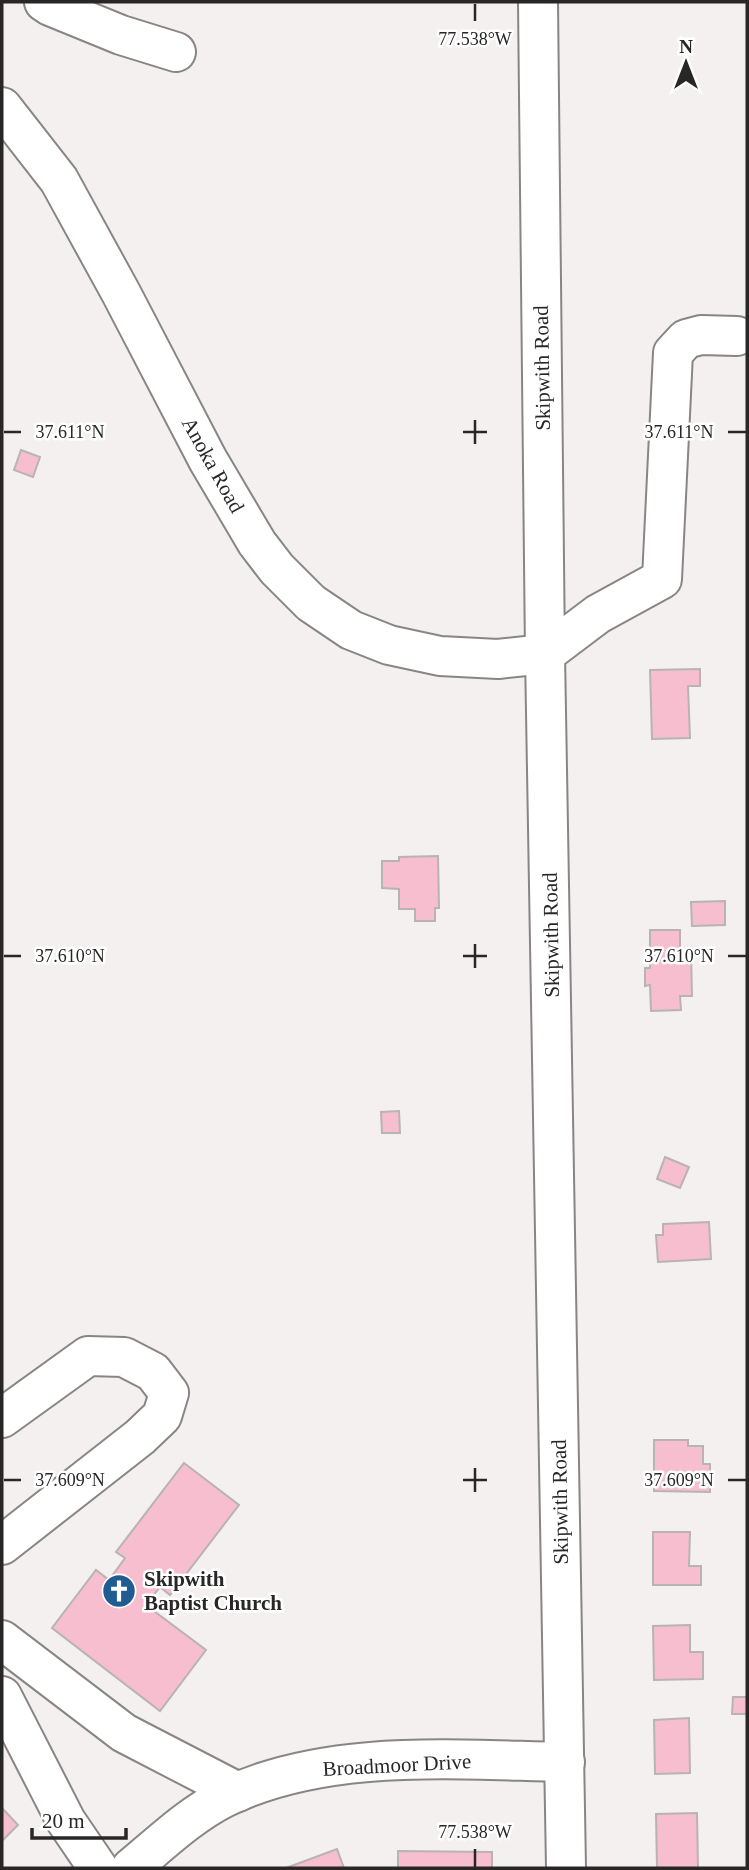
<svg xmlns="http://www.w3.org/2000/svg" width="749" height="1870" font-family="Georgia,serif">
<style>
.building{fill:#f7becf;stroke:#b8b3b4;stroke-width:2}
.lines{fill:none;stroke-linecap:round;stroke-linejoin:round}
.minor-casing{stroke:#898584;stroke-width:42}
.major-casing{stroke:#898584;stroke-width:42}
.minor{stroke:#fff;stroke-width:38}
.major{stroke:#fff;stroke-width:38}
.ticks{fill:none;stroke:#282626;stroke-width:2.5}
.labels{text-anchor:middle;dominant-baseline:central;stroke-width:5;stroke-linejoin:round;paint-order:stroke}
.street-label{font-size:21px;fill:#282626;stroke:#fff}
.poi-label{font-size:21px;font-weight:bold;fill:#282626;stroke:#fff;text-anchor:start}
.ticks-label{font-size:18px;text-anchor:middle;fill:#282626;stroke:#fff;stroke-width:5;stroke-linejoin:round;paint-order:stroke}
</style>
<rect width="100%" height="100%" fill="#f4f0ef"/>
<!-- building -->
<g class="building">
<path d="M 21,450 L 40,457 L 33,477 L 14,470 Z"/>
<path d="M 700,669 L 700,686 L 688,686 L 690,738 L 652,739 L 650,670 Z"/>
<path d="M 438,856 L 439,908 L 435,908 L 435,921 L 415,921 L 415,909 L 399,909 L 399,889 L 382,888 L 382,861 L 399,861 L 399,857 Z"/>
<path d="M 725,901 L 725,925 L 692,926 L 691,902 Z"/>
<path d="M 650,930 L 680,930 L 680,952 L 691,952 L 692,996 L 680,996 L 681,1010 L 651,1011 L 650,985 L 645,986 L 645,968 L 650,968 Z"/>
<path d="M 399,1111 L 400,1133 L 382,1133 L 381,1112 Z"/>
<path d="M 665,1157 L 689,1167 L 680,1188 L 657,1179 Z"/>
<path d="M 709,1222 L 711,1259 L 658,1262 L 656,1235 L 663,1235 L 663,1224 Z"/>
<path d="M 654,1440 L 688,1440 L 688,1446 L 703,1446 L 703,1464 L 710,1464 L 710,1492 L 654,1491 Z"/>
<path d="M 184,1463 L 239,1505 L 170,1595 L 160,1587 L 146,1605 L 206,1650 L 160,1711 L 52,1628 L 96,1570 L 109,1580 L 125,1558 L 116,1552 Z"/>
<path d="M 653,1532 L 690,1532 L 689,1566 L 701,1566 L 701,1585 L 653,1585 Z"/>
<path d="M 690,1625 L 690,1652 L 703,1652 L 703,1679 L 654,1680 L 653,1626 Z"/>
<path d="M 733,1697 L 747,1697 L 747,1714 L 732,1714 Z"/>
<path d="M 689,1718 L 690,1773 L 655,1774 L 654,1720 Z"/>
<path d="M 3,1809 L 18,1825 L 2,1841 L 2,1810 Z"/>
<path d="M 697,1813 L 698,1868 L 657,1868 L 656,1814 Z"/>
<path d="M 337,1849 L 344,1868 L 286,1868 Z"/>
<path d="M 398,1851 L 492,1852 L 492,1868 L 398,1868 Z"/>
</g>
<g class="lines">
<!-- minor casing -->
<g class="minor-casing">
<g id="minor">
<path d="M 44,2 L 50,6 L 121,35 L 176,52"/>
<path d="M 2,107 L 59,180 L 121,293 L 208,460 L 257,543 L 277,569 L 311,603 L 351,630 L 389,645 L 440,656 L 498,659 L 545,654 L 598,614 L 662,579 L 673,353 L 686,339 L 701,335 L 737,336"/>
<path d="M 2,1418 L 88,1356 L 124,1357 L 153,1372 L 169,1393 L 162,1416 L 140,1437 L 2,1545"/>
<path d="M 2,1640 L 124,1733 L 238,1792"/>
<path d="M 2,1696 L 66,1821 L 98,1868"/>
<path d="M 131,1868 C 160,1844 190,1815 224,1798 C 326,1748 455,1760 565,1762"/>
</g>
</g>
<!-- major casing -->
<g class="major-casing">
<path id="major" d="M 538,2 L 545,654 L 566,1868"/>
</g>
<!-- minor -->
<use href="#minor" class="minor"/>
<!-- major -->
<use href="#major" class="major"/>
</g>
<!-- ticks -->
<path class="ticks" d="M 475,4 L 475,21M 475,420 L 475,444M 4,432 L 21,432M 463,432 L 487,432M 728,432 L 746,432M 475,944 L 475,968M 4,956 L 21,956M 463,956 L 487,956M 728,956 L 746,956M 475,1468 L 475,1492M 4,1480 L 21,1480M 463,1480 L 487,1480M 728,1480 L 746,1480M 475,1849 L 475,1867"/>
<!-- icons -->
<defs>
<g id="church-disc" transform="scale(1.75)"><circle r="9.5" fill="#205c92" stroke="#fff"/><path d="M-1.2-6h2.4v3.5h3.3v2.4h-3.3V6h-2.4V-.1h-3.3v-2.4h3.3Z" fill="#fff"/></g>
</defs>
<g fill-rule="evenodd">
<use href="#church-disc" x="119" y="1591"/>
</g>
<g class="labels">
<!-- street labels -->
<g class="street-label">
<text transform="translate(542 368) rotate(-91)">Skipwith Road</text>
<text transform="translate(213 465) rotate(61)">Anoka Road</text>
<text transform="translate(551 935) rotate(-91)">Skipwith Road</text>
<text transform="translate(560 1502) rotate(-91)">Skipwith Road</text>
<text transform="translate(397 1765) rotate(-3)">Broadmoor Drive</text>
</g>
<!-- poi labels -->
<g class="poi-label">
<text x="144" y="1579">Skipwith<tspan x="144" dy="24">Baptist Church</tspan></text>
</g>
</g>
<g class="ticks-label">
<text x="475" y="45">77.538°W</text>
<text x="70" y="438">37.611°N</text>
<text x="679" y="438">37.611°N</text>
<text x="70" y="962">37.610°N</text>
<text x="679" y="962">37.610°N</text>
<text x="70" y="1486">37.609°N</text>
<text x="679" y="1486">37.609°N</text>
<text x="475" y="1838">77.538°W</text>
</g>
<!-- border -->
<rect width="749" height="1870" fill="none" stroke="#282626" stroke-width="7"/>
<!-- north arrow -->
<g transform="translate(686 63)" stroke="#ffffff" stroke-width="5" paint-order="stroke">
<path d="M0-5L12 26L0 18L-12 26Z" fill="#282626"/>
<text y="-10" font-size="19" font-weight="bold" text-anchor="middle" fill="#282626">N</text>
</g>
<!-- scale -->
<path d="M32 1828v10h94v-10" fill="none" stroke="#282626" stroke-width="3.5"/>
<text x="42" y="1828" font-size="21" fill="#282626" stroke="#ffffff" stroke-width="5" paint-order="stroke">20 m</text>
</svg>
